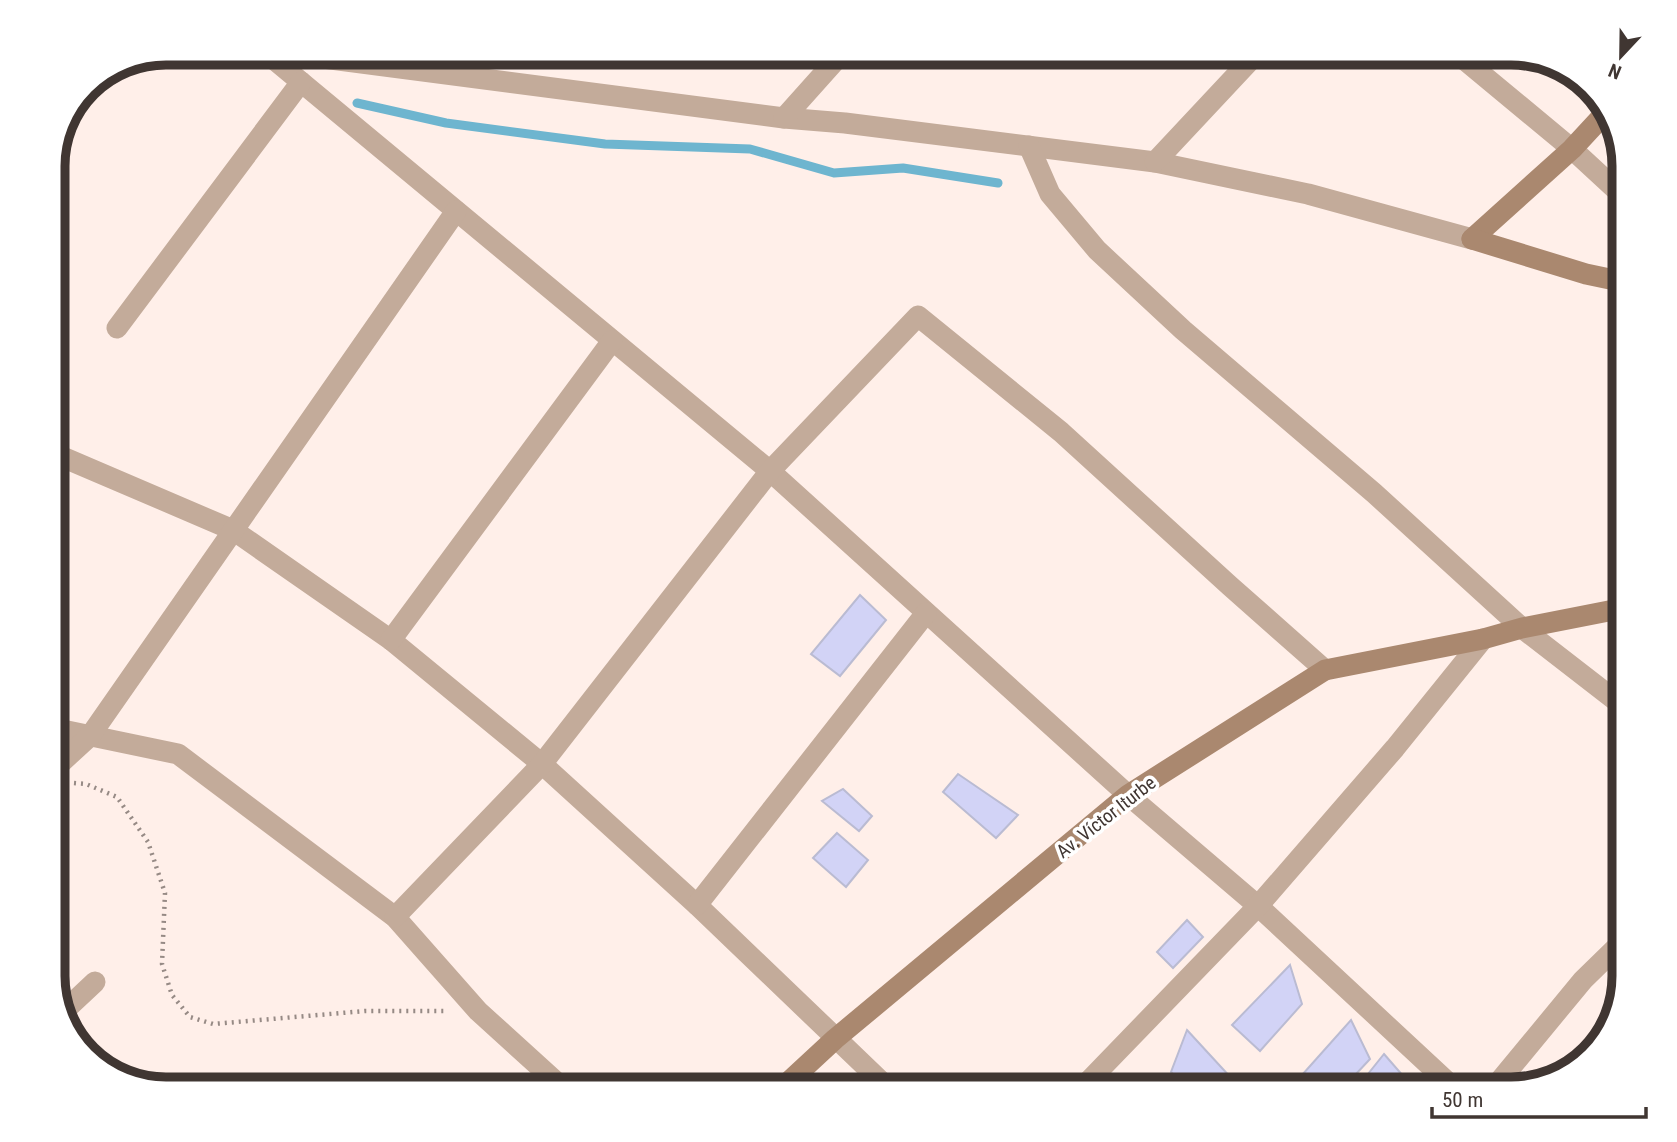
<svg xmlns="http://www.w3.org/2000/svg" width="1677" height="1142" font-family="'Roboto Condensed',sans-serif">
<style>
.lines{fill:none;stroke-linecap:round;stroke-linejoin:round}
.stream{stroke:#6eb5cf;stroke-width:9}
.building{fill:#d2d3f6;stroke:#babbd2;stroke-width:2}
.path{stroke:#968a85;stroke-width:4.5;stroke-dasharray:2 5;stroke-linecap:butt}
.street{stroke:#c3ab9a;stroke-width:21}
.secondary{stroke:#aa886f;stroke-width:21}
.labels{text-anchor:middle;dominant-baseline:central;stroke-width:7;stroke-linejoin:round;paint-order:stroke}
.street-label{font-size:19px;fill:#403632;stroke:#fff}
.rim{fill:none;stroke:#403632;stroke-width:9}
</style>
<rect width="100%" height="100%" fill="#ffefe9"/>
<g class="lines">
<!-- stream -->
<path class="stream" d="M 357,103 L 446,123 L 605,144 L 750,149 L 834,173 L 903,168 L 998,183"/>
</g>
<!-- building -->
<g class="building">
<path d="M 860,595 L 886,620 L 840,676 L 811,654 Z"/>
<path d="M 958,774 L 1018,815 L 996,838 L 943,792 Z"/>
<path d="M 843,789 L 872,816 L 859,831 L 822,801 Z"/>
<path d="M 837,833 L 868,860 L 846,887 L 813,858 Z"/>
<path d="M 1187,920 L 1203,937 L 1173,968 L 1157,952 Z"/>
<path d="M 1290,965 L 1302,1004 L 1260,1051 L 1232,1025 Z"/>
<path d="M 1351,1020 L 1370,1059 L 1342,1089 L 1317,1089 L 1302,1075 Z"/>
<path d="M 1187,1030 L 1233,1080 L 1223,1089 L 1189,1089 L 1171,1072 Z"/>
<path d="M 1384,1054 L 1404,1077 L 1392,1089 L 1356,1089 Z"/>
</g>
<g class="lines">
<!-- path -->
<path class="path" d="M 74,783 L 86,784 L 117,797 L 148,842 L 165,893 L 162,964 L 172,995 L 190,1017 L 213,1024 L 365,1011 L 446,1011"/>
<!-- street -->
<g class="street">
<path d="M 265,52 L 770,471 L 1128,795 L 1258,906 L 1455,1089"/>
<path d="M 277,52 L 784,118 L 845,123 L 1155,162 L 1308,194 L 1472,239"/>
<path d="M 1455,52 L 1572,149 L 1624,197"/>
<path d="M 784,118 L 843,52"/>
<path d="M 1029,146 L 1050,194 L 1097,250 L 1183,330 L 1374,493 L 1522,628 L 1624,707"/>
<path d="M 1155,162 L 1258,52"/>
<path d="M 117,328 L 301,82"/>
<path d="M 53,453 L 233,530 L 391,640 L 542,764 L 697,905 L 889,1089"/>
<path d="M 391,640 L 612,341"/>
<path d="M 53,728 L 178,754 L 395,917 L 478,1011 L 564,1089"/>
<path d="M 53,770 L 90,736 L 456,211"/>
<path d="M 697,905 L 926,613"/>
<path d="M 395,917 L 542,764 L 770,471 L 918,316 L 1061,432 L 1230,586 L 1325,670"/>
<path d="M 62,1013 L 95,982"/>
<path d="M 1081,1089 L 1258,906 L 1395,748 L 1483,639"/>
<path d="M 1493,1089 L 1583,980 L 1624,940"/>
</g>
<!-- secondary -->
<g class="secondary">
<path d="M 1472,239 L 1572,149 L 1609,109"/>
<path d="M 1472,239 L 1586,274 L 1624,282"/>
<path d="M 781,1089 L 835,1039 L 1128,795 L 1325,670 L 1483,639 L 1522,628 L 1624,608"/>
</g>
</g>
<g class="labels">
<!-- street labels -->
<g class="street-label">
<text transform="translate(1106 817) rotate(-38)">Av. Víctor Iturbe</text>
</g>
</g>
<!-- crop -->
<path d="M0 0H1677V1142H0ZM166 65H1511A101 101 0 0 1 1612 166V976A101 101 0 0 1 1511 1077H166A101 101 0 0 1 65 976V166A101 101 0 0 1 166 65Z" fill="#fff" fill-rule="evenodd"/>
<path class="rim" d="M166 65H1511A101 101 0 0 1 1612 166V976A101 101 0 0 1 1511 1077H166A101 101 0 0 1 65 976V166A101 101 0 0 1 166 65Z"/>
<!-- north arrow -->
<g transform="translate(1621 56) rotate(202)" stroke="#ffffff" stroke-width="5" paint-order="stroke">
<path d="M0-5L12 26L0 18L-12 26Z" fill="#403632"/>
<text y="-10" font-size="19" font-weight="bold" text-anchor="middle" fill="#403632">N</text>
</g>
<!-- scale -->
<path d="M1432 1107v10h214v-10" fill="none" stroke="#403632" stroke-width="3.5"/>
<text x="1442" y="1107" font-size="21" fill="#403632" stroke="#ffffff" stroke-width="5" paint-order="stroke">50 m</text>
</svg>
